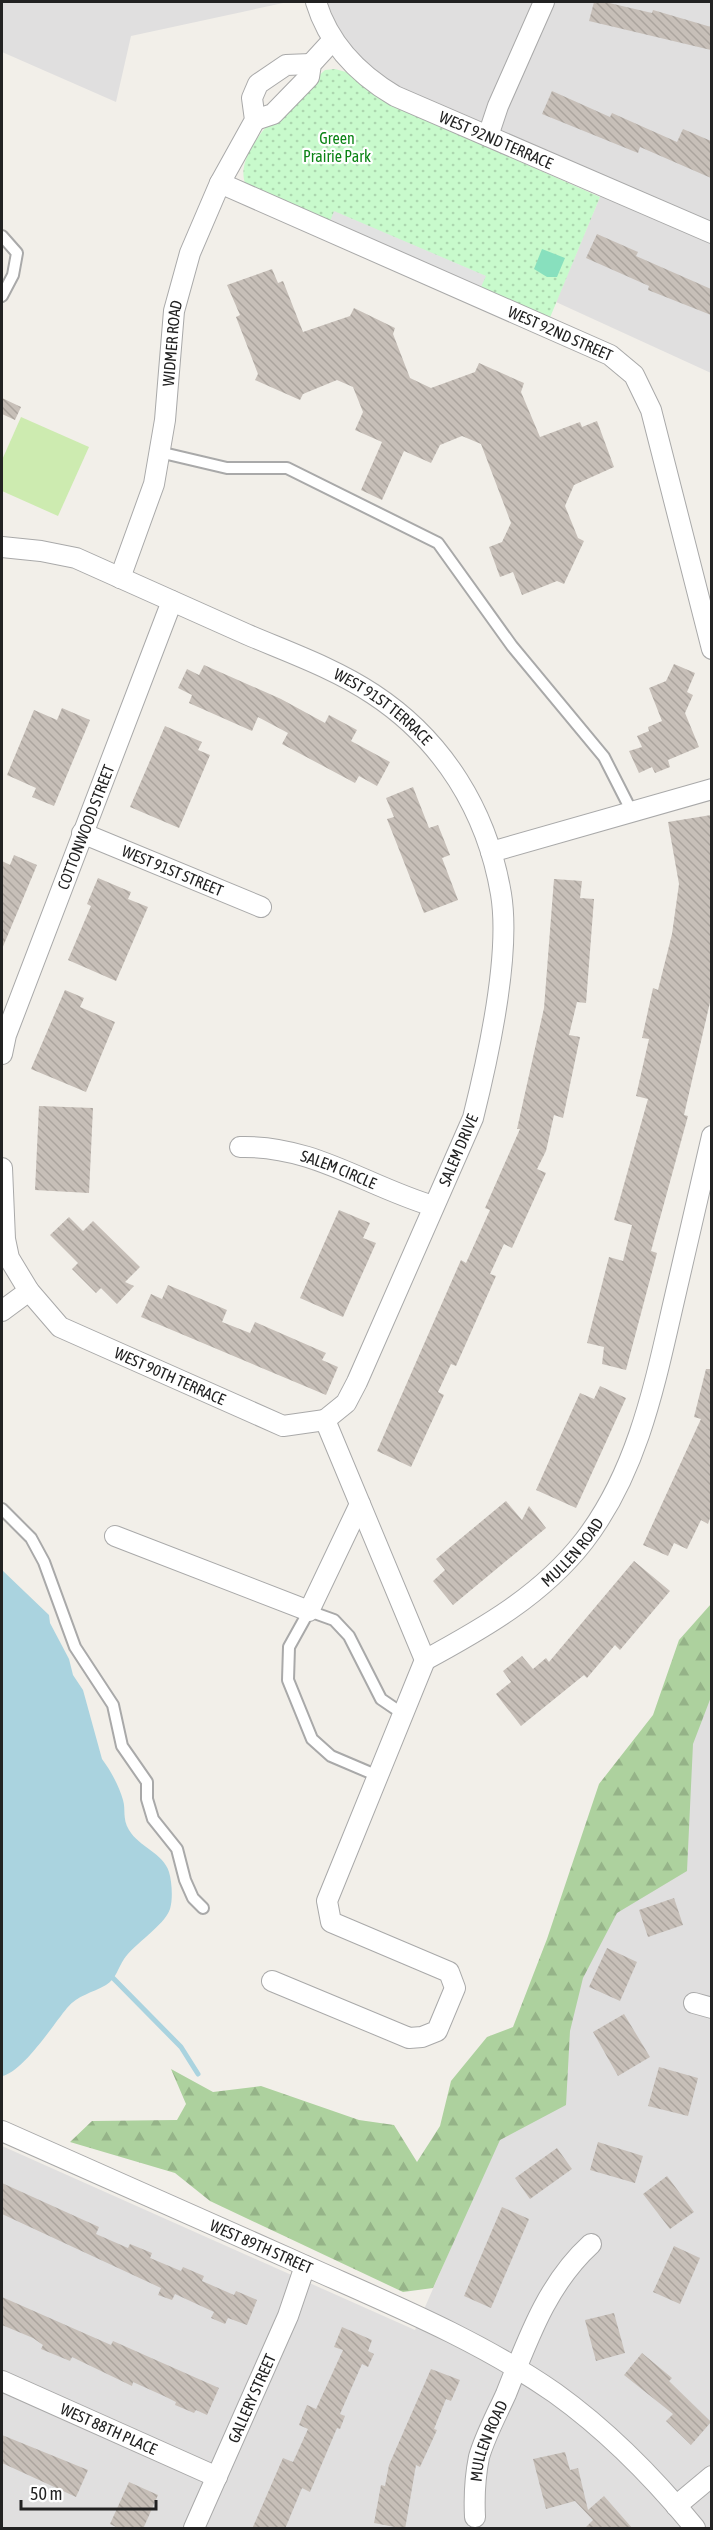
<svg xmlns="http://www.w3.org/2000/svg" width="713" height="2530" font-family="'Asap Condensed',sans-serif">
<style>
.residential{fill:#e0dfdf}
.forest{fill:url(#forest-firs)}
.park{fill:url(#park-dots)}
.garden{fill:#cdebb0}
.pitch{fill:#88e0be}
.parking{fill:#e2e2e2}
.water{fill:#aad3df}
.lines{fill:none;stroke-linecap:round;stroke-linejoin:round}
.stream{stroke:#aad3df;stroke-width:5}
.building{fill:url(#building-back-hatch)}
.service-casing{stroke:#a9a9a9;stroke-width:14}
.minor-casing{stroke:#a9a9a9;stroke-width:22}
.service{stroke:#fff;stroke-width:10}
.minor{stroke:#fff;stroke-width:20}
.labels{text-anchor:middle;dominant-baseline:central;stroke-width:4.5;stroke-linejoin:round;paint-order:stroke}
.park-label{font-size:16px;fill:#0c8416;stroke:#fff}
.street-label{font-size:16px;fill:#222;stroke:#fff}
</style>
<defs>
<pattern id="forest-firs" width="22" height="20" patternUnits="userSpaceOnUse" patternTransform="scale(1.5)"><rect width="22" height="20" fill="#add19e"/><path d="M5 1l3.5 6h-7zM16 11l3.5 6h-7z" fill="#95b388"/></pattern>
<pattern id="park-dots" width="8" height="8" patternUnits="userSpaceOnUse" patternTransform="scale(1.5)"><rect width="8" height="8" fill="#c8facc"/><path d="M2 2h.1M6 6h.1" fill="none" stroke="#acd6af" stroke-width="1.8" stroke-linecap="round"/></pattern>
<pattern id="building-back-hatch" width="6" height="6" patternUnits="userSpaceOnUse" patternTransform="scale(1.5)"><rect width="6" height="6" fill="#c7bfb8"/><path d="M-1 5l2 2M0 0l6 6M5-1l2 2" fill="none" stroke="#aba49e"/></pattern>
</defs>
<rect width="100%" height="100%" fill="#f2efe9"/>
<!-- residential -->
<g class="residential">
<path d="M 2,2 L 288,2 L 131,36 L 116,102 L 2,52 Z"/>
<path d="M 327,2 L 711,2 L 711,373 L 556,302 L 607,180 L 409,93 L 374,73 L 355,55 L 340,33 Z"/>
<path d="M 711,1650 L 711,2528 L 2,2528 L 2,2146 L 415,2330 Z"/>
</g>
<!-- forest -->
<path class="forest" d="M 711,1604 L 711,1697 L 693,1744 L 687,1871 L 617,1913 L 583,1978 L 570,2031 L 566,2105 L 500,2140 L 433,2288 L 403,2292 L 210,2201 L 175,2173 L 70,2142 L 92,2121 L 177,2120 L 186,2104 L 171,2069 L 213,2092 L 261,2086 L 359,2120 L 394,2125 L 417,2162 L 440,2126 L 451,2081 L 487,2037 L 513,2027 L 547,1939 L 599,1784 L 653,1715 L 679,1640 Z"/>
<!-- park -->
<path class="park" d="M 335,69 L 346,72 L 388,103 L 600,197 L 549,320 L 480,289 L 485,276 L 335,212 L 329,224 L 252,189 L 245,183 C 232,146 301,93 325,70 Z"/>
<!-- garden -->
<path class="garden" d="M 21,417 L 89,447 L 58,516 L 2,491 L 2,460 Z"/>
<!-- pitch -->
<path class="pitch" d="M 542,249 L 565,258 L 557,277 L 547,277 L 534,269 Z"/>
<!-- parking -->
<path class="parking" d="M 334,211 L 486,276 L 480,289 L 329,224 Z"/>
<!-- water -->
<path class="water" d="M 2,1570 L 49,1615 L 50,1623 L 69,1659 L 73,1675 L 83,1690 L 102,1759 C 111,1771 119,1786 123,1800 C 126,1810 122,1818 129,1830 C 139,1847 163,1853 169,1872 C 172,1882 173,1899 170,1909 C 164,1926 134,1944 124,1959 C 118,1968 116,1979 106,1985 C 92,1993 78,1995 67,2008 C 53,2025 22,2073 2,2076 Z"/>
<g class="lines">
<!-- stream -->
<path class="stream" d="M 113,1978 L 181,2047 L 198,2074"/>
</g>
<!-- building -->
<g class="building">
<path d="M 594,2 L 605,2 L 652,13 L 653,10 L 711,27 L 711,50 L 589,21 Z"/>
<path d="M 552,91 L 610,117 L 612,113 L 677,142 L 683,129 L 711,141 L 711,178 L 640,147 L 638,153 L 542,114 Z"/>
<path d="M 597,234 L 638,252 L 636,256 L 711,289 L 711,315 L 648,290 L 649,286 L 586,258 Z"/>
<path d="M 272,269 L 278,283 L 283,281 L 303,332 L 350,316 L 354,308 L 395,328 L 393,334 L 410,378 L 431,388 L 475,372 L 479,363 L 524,383 L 521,392 L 540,437 L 580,422 L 582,427 L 597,421 L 614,467 L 574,485 L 565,506 L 578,538 L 584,541 L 564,584 L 557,581 L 522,595 L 513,572 L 500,577 L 489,547 L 502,542 L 511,523 L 481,444 L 462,436 L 440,445 L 431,463 L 404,451 L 382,500 L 361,490 L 382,442 L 355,430 L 363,412 L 353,387 L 337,380 L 303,394 L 300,400 L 255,380 L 258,374 L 236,317 L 240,315 L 227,285 Z"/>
<path d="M 2,398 L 21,407 L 15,420 L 2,414 Z"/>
<path d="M 674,664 L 695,673 L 687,692 L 693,695 L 685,713 L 699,747 L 668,760 L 670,767 L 655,773 L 652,767 L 639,773 L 629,751 L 642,747 L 637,736 L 649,731 L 648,727 L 662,721 L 649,688 L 666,681 Z"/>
<path d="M 204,665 L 281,699 L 325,723 L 329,715 L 357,730 L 351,741 L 390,762 L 377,786 L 359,776 L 355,783 L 282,744 L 288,733 L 258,717 L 252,731 L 189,703 L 192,695 L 178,688 L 187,669 L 199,675 Z"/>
<path d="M 62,708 L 90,720 L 54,806 L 32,797 L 36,788 L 7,775 L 34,710 L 57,720 Z"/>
<path d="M 165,726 L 202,742 L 198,750 L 210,755 L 179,828 L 130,807 Z"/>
<path d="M 413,787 L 429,828 L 438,825 L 450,855 L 442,858 L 458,900 L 424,913 L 387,819 L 394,817 L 386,798 Z"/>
<path d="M 711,815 L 711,998 L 684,1115 L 688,1116 L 651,1251 L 657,1253 L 626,1370 L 602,1364 L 604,1347 L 587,1343 L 609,1257 L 623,1261 L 632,1225 L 614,1220 L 648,1099 L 636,1096 L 649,1039 L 642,1038 L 653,988 L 658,990 L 672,934 L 679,884 L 668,822 Z"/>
<path d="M 14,855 L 37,865 L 2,949 L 2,861 L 10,865 Z"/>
<path d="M 98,878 L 131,892 L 128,899 L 148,907 L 116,981 L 68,960 L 91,906 L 87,904 Z"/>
<path d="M 554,879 L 582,881 L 580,898 L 594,899 L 586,1003 L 577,1002 L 569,1035 L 580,1037 L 563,1118 L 554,1115 L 546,1151 L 537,1169 L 546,1173 L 512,1248 L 504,1244 L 490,1274 L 496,1276 L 456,1366 L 451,1364 L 438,1392 L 444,1395 L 411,1467 L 377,1451 L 461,1260 L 466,1263 L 490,1210 L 485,1208 L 520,1129 L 517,1129 L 544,1008 Z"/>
<path d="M 65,990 L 84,998 L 80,1007 L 115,1022 L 86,1092 L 31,1069 Z"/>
<path d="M 39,1106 L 93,1108 L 89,1193 L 35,1190 Z"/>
<path d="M 339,1210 L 370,1223 L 363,1238 L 376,1243 L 343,1317 L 300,1298 Z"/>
<path d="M 69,1217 L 83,1231 L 93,1221 L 140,1267 L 125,1282 L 134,1286 L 117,1304 L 101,1288 L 96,1293 L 72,1269 L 78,1263 L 50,1235 Z"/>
<path d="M 168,1285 L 227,1310 L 222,1322 L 250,1333 L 255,1322 L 326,1353 L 322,1360 L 338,1367 L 326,1395 L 141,1317 L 151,1294 L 162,1299 Z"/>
<path d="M 706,1369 L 711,1369 L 711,1515 L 708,1524 L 701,1520 L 687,1549 L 674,1543 L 668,1556 L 643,1545 L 701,1419 L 694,1417 Z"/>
<path d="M 600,1386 L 626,1398 L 576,1508 L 536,1490 L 580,1393 L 594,1399 Z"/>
<path d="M 506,1501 L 522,1520 L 529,1506 L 546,1528 L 453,1605 L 433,1581 L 445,1570 L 436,1559 Z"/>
<path d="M 634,1561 L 670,1591 L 620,1650 L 615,1645 L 587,1678 L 584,1675 L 521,1726 L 496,1694 L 511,1682 L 503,1671 L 522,1656 L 533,1669 L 546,1658 L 549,1662 Z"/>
<path d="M 674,1898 L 683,1925 L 648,1937 L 639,1910 Z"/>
<path d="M 607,1948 L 637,1962 L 620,2001 L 589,1987 Z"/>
<path d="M 624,2014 L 650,2057 L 618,2076 L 593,2032 Z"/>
<path d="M 659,2067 L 698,2078 L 688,2116 L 648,2106 Z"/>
<path d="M 598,2142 L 643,2156 L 635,2183 L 590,2170 Z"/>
<path d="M 557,2148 L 572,2169 L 530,2199 L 515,2178 Z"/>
<path d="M 667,2176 L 694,2212 L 670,2229 L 643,2194 Z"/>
<path d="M 2,2183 L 99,2227 L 96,2234 L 128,2248 L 130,2244 L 152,2253 L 150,2258 L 181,2271 L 183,2267 L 204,2276 L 202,2281 L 234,2295 L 236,2291 L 257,2300 L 247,2325 L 228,2318 L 225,2324 L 211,2318 L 214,2312 L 175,2294 L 172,2300 L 158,2295 L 161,2288 L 2,2214 Z"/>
<path d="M 502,2207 L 529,2219 L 491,2308 L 464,2296 Z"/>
<path d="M 674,2246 L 700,2258 L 680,2304 L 653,2292 Z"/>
<path d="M 2,2297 L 111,2345 L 113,2341 L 219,2388 L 207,2415 L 196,2410 L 194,2413 L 175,2405 L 176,2402 L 164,2396 L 133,2382 L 132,2386 L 72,2357 L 70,2361 L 41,2349 L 43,2345 L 33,2338 L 2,2325 Z"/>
<path d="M 614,2313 L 625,2353 L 596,2361 L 585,2320 Z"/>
<path d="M 342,2327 L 372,2340 L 368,2351 L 374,2354 L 368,2367 L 362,2364 L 340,2414 L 345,2416 L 340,2429 L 337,2428 L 310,2492 L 302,2488 L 285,2529 L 252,2529 L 283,2458 L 293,2462 L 308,2429 L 299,2425 L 307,2405 L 316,2409 L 343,2350 L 334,2347 Z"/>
<path d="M 642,2353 L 672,2378 L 669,2381 L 711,2422 L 691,2445 L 666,2421 L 673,2414 L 624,2375 Z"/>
<path d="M 431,2369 L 460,2380 L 451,2401 L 446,2399 L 434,2429 L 437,2430 L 420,2467 L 416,2465 L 405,2529 L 374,2523 L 381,2485 L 385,2486 L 389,2465 Z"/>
<path d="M 2,2435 L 88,2470 L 76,2497 L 2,2463 Z"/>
<path d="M 565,2452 L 570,2470 L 578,2468 L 588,2510 L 604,2496 L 633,2529 L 584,2529 L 593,2520 L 575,2501 L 546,2509 L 533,2459 Z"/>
<path d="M 129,2482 L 158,2495 L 143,2529 L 120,2529 L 110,2524 Z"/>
</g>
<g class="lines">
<!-- service casing -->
<g class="service-casing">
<g id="service">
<path d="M 2,236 L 17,253 L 13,275 L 2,296"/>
<path d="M 159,452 L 227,468 L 287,468 L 438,543 L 512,646 L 604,757 L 632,812"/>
<path d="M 2,1509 L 31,1538 L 44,1562 L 75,1647 L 113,1705 L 122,1746 L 147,1782 L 147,1799 L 153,1819 L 177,1849 L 185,1880 L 193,1898 L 203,1908"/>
<path d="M 378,1776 L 331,1756 L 312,1739 L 288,1680 L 289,1647 L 309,1611 L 334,1620 L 349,1636 L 381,1699 L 403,1714"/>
</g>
</g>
<!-- minor casing -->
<g class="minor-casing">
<g id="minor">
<path id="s1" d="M 316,2 C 329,45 358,74 395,96 L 712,233"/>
<path d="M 255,120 L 273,114 L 309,77 L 311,64 L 333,40"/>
<path d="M 488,136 L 498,106 L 544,2"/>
<path id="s2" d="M 220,183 L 610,355 L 634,375 L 651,410 L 712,649"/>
<path id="s3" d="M 2,547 L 41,551 L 76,558 C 132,583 189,608 246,634 C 288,652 334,668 373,694 C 443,740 487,811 501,894 C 511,955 488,1058 473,1118 L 357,1382 L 346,1403 L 325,1420"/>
<path id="s4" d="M 120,578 L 154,484 L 165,420 L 174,311 L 190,253 L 220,183 L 255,120 L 252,98 L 258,84 L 286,65 L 311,64"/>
<path id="s5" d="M 82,833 L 261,907"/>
<path d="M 491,852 L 712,789"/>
<path id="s6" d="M 2,1054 L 6,1035 L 172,601"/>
<path id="s7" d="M 240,1147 C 313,1145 366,1186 433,1206"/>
<path id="s8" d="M 2,1168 L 5,1239 L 9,1258 L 29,1291 L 60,1327 L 283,1426 L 325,1420"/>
<path d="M 2,1311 L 29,1291"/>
<path id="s9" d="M 325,1420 L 425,1660 C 484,1628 542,1595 584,1541 C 637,1472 654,1388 673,1305 C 686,1248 699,1192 712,1136"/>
<path d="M 115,1536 L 309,1611 L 360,1504"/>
<path d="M 272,1981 L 409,2038 L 422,2037 L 437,2031 L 455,1988 L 449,1972 L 331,1922 L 327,1901 L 425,1660"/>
<path d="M 694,2003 L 712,2008"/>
<path id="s10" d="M 2,2131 C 97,2173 192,2216 288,2258 C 378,2299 473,2336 555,2393 C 608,2431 654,2478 695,2528"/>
<path id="s11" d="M 2,2381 L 217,2477"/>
<path d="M 676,2506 L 712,2476"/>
<path id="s12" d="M 475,2517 C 474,2497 475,2477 479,2457 C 485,2436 497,2414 506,2394 C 528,2339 547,2284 591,2244"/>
<path id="s13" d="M 194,2528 L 288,2316 L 305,2266"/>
</g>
</g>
<!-- service -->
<use href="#service" class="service"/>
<!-- minor -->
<use href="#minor" class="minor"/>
</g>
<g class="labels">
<!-- park labels -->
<g class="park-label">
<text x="337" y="138">Green<tspan x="337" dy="18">Prairie Park</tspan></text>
</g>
<!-- street labels -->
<g class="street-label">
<text stroke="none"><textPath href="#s1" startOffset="236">WEST 92ND TERRACE</textPath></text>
<text stroke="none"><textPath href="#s2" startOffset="372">WEST 92ND STREET</textPath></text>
<text stroke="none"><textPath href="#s4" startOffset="242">WIDMER ROAD</textPath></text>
<text stroke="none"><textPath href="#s3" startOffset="417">WEST 91ST TERRACE</textPath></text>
<text stroke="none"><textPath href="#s6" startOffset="242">COTTONWOOD STREET</textPath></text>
<text stroke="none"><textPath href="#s5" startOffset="98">WEST 91ST STREET</textPath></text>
<text transform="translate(458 1150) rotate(-67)">SALEM DRIVE</text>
<text stroke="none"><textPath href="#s7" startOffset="102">SALEM CIRCLE</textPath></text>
<text stroke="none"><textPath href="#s8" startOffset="297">WEST 90TH TERRACE</textPath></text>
<text stroke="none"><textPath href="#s9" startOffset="444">MULLEN ROAD</textPath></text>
<text stroke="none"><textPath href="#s10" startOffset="284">WEST 89TH STREET</textPath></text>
<text stroke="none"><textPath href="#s13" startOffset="142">GALLERY STREET</textPath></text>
<text stroke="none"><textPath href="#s11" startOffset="117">WEST 88TH PLACE</textPath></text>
<text stroke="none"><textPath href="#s12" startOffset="78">MULLEN ROAD</textPath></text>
</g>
</g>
<!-- border -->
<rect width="713" height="2530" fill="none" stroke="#222222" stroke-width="6"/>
<!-- scale -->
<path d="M21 2500v9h135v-9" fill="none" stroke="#222222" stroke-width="3"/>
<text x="30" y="2500" font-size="18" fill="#222222" stroke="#ffffff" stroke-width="4.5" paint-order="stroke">50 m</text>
</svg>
